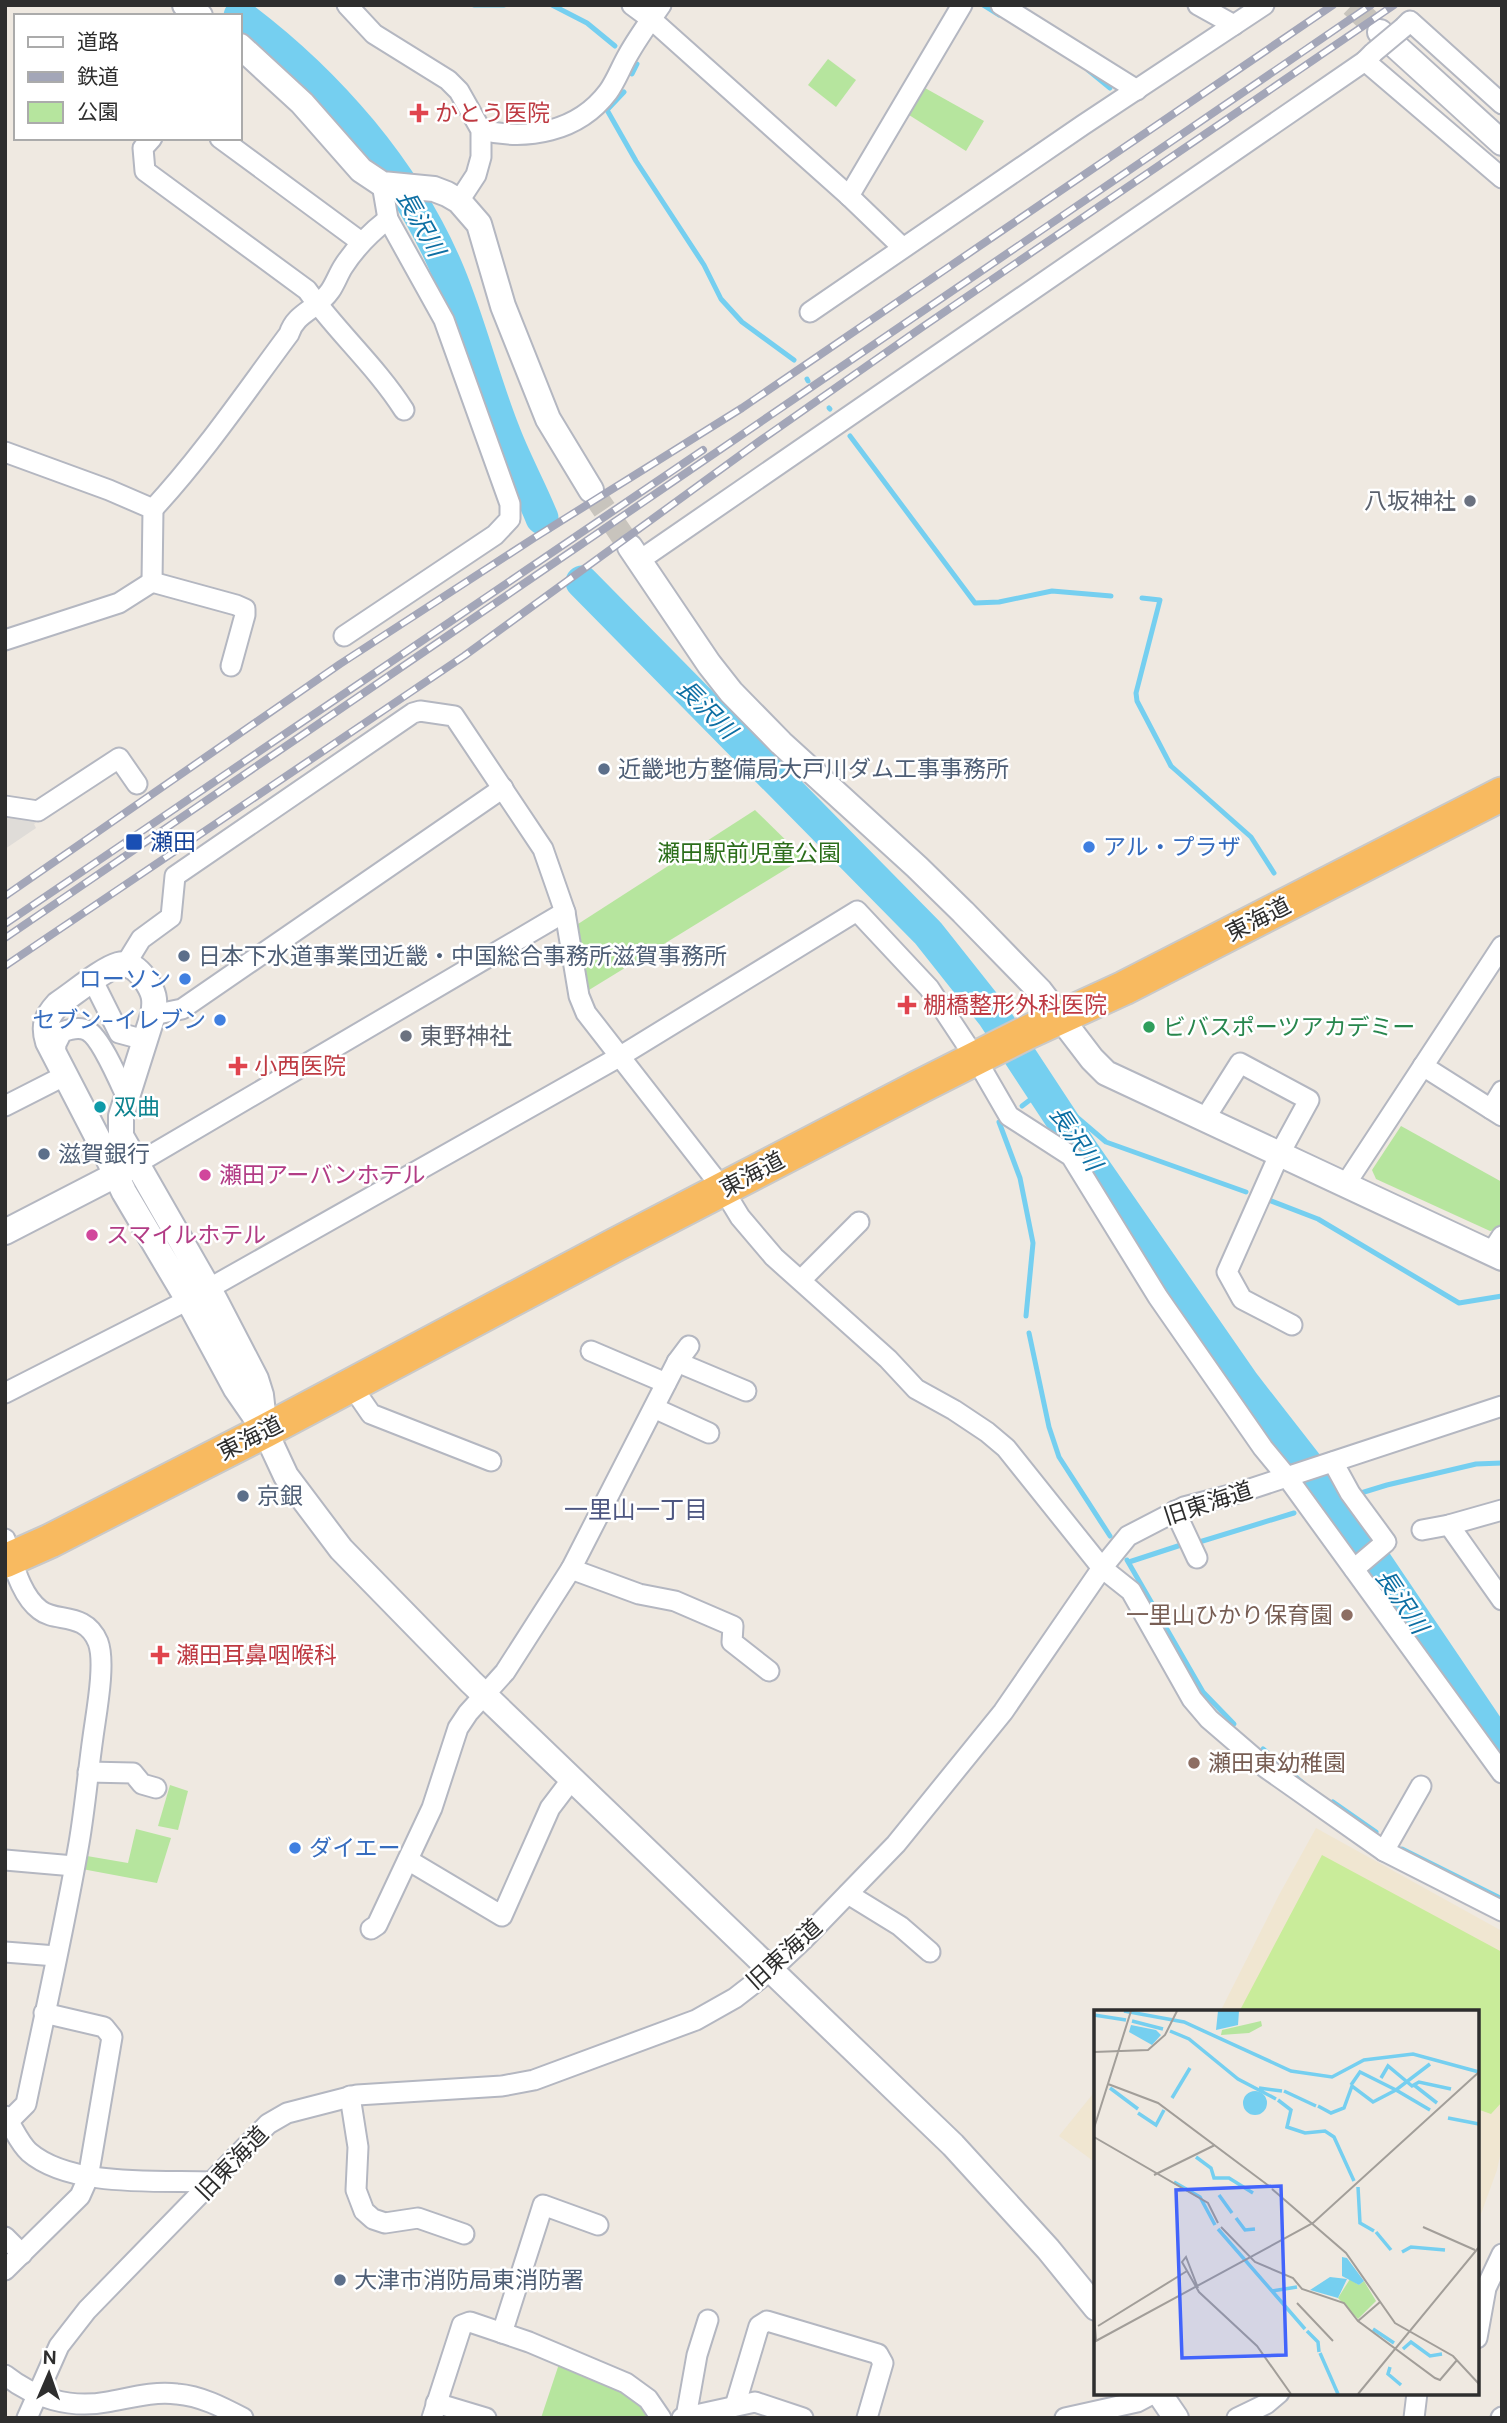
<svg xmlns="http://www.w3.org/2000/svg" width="1507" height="2423" font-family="'DM Sans','Noto Sans JP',sans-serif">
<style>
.education{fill:#f0e6d1}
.green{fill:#b6e59e}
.pitch{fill:#c9ec9a}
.plaza{fill:#dfdcd8}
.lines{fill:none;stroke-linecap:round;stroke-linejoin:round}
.stream{stroke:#75cff0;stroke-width:5}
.river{stroke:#75cff0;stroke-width:33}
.tertiary-tunnel{stroke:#c8c4bd;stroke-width:24;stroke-dasharray:24 12;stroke-linecap:butt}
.minor-casing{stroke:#b4b7c1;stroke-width:23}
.tertiary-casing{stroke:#b4b7c1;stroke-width:28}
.trunk-casing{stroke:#c9c9c9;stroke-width:37}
.minor{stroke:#fff;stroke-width:19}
.tertiary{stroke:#fff;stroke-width:24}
.trunk{stroke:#f8ba60;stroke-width:33}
.rail-casing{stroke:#a3a6b8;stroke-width:8}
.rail{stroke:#fff;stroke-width:5;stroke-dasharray:16;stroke-linecap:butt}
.minor-bridge-casing{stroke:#b4b7c1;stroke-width:23;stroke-linecap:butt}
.minor-bridge{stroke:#fff;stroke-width:19}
.health-dot{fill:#e0444e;stroke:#fff;stroke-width:2.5}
.worship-dot{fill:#6b7280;stroke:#fff;stroke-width:2.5}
.service-dot{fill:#5c6f8a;stroke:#fff;stroke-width:2.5}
.transit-dot{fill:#1a4fb4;stroke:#fff;stroke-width:2.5}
.shop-dot{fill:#3f7fe0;stroke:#fff;stroke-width:2.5}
.leisure-dot{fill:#2e9e5b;stroke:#fff;stroke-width:2.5}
.culture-dot{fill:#0f9aa8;stroke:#fff;stroke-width:2.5}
.hotel-dot{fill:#d1479c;stroke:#fff;stroke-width:2.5}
.education-dot{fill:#8d6e63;stroke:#fff;stroke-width:2.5}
.labels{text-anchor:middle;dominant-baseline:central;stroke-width:5;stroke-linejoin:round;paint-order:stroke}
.health-label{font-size:23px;fill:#be3a42;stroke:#fff;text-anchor:start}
.worship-label{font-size:23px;fill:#5b616d;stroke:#fff;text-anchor:end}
.service-label{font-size:23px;fill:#4e5e75;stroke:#fff;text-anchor:start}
.transit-label{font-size:23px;fill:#164399;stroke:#fff;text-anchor:start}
.shop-label{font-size:23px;fill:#366cbe;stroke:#fff;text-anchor:start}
.park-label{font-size:23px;fill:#2c6e1b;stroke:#fff}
.street-label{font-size:23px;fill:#2e2e2e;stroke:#fff}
.leisure-label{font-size:23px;fill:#27864d;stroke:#fff;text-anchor:start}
.culture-label{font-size:23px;fill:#0d838f;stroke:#fff;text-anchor:start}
.hotel-label{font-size:23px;fill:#b23c85;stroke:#fff;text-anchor:start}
.education-label{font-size:23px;fill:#785e54;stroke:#fff;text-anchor:end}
.water-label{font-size:24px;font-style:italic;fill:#0d6fa3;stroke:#fff}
.neighbourhood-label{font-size:24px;fill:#4d5680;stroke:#fff}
.inset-river{fill:none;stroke:#75cff0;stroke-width:3.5}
.inset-road{fill:none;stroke:#a29e99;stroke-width:2}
.view{fill:#4264fb;fill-opacity:0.15;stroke:#4264fb;stroke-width:3.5}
.inset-edge{fill:none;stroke:#2e2e2e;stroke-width:3.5}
</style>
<rect width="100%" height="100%" fill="#efe9e1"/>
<!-- education -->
<g class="education">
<path d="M 1316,1828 L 1502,1931 L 1502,2147 L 1497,2170 L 1477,2225 L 1477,2012 L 1220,2012 L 1279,1895 Z"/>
<path d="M 1096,2090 L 1096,2163 L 1059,2136 Z"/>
</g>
<!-- green -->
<g class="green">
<path d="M 828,59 L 856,80 L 836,107 L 808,85 Z"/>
<path d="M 925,88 L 984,121 L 966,151 L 909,115 Z"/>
<path d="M 755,810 L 804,858 L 589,990 L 578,924 Z"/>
<path d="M 1401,1126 L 1502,1182 L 1502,1225 L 1499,1229 L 1490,1231 L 1376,1179 L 1372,1170 Z"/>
<path d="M 170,1785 L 188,1791 L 178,1830 L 158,1826 Z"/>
<path d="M 136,1829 L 171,1838 L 157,1883 L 82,1869 L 87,1856 L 128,1863 Z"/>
<path d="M 559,2364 L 615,2386 L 647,2408 L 645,2418 L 541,2418 Z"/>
</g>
<!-- pitch -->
<path class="pitch" d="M 1322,1855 L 1502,1952 L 1502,2102 L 1491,2114 L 1477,2109 L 1477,2012 L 1239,2012 Z"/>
<!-- plaza -->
<path class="plaza" d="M 5,814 L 36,817 L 38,821 L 34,824 L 36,828 L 5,849 Z"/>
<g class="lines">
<!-- stream -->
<g class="stream">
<path d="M 474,5 L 504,5"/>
<path d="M 552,5 L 587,23 L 615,46"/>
<path d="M 983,5 L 999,15"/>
<path d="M 1088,70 L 1110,88"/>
<path d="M 632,74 L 637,64"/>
<path d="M 624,92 L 607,110 L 636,161 L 704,265 L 721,299 L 742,322 L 794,360"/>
<path d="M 807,379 L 808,381"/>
<path d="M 829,408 L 830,409"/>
<path d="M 850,436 L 975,603 L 999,602 L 1052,591 L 1111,596"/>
<path d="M 1142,598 L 1160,600 L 1136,693 L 1137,701 L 1171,766 L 1251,837 L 1274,873"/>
<path d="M 1046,1095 L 1072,1113 L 1106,1142 L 1246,1192"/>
<path d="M 1022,1106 L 1043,1090"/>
<path d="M 999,1122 L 1020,1178 L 1033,1243 L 1026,1316"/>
<path d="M 1266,1199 L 1318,1219 L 1459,1303 L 1502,1296"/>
<path d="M 1029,1333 L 1049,1427 L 1059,1457 L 1110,1536"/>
<path d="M 1325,1504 L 1387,1485 L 1476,1464 L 1502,1463"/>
<path d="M 1196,1543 L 1294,1513"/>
<path d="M 1127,1560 L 1203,1692 L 1234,1724"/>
<path d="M 1129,1562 L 1181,1545"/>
<path d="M 1263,1749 L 1304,1784"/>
<path d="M 1333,1802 L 1376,1832"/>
<path d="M 1402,1849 L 1502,1899"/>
</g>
<!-- river -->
<g class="river">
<path d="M 240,16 C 328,82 406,171 449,274 C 470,325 483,379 503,430 C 514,460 530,488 542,518"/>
<path d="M 582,582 L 928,933 L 993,1015 L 1085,1155 L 1243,1383 L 1331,1496 L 1502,1749"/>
</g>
<!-- tertiary-tunnel -->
<g class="tertiary-tunnel">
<path d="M 1352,5 L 1380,32"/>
<path d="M 591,490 L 630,547"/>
</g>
<!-- minor casing -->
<g class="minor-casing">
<g id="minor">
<path d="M 347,5 L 374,34 L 448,80 L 459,91 L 481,130 L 481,157 L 476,175 L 459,201"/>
<path d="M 632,5 L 651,19 L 849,196 L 902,247"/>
<path d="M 1001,5 L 1137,90"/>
<path d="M 1198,5 L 1234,25"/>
<path d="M 1404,27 L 1410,21 L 1502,104"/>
<path d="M 1373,53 L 1365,61 L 1502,178"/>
<path d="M 481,130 C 527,141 578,132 608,92 C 616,81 621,67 628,55 C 638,37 650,21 661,5"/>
<path d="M 152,138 L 143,148 L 145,171 L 307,290 C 337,332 376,366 404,410"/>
<path d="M 220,138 L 361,242"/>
<path d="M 849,196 L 962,5"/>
<path d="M 810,312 L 1083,125 L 1264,5"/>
<path d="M 5,452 L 109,490 L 153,509 L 152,582"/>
<path d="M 153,509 C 203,455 245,393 289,334 C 296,312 317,310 330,291 C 335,284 338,275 343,267 C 355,248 370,233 388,219"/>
<path d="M 640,560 L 1365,61"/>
<path d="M 152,582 L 236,605 L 245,609 L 245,615 L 231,666"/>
<path d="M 344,636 L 495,535 L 510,519 L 510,504 L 444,320 L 388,219 L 382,184"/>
<path d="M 5,640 L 119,603 L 152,582"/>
<path d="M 5,806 L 38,811 L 119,758 L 137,784"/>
<path d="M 125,965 L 141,939 L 171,917 L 175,876 L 413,713 L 420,711 L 454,716 L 543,849 L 565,912 L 579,996 L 586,1013 L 723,1189 L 740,1217 L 774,1257 L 888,1359 L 916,1389 L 954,1410 L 987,1432 L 1006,1448 L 1102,1568 L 1131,1591 L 1192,1699 L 1209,1719 L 1266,1768 L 1384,1851 L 1502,1911"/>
<path d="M 93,981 L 119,1033 L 145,1040"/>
<path d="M 153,1015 L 182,1009 L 503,788"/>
<path d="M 55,1057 L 56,1044 L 62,1032 C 70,1029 80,1026 88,1031 C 101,1038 120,1083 127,1098"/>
<path d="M 1423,1066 L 1502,1116"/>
<path d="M 5,1106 L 64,1076"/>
<path d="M 1491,1109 L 1502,1091"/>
<path d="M 1204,1120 L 1240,1063 L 1309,1100 L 1279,1155 L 1227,1272 L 1242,1299 L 1292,1325"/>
<path d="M 136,1164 L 565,912"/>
<path d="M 1345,1185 L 1502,946"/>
<path d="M 1491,1253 L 1502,1236"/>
<path d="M 801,1280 L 859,1222"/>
<path d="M 208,1289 L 619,1057 L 857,911 L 929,988 L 976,1059 L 1009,1116 L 1071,1156 L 1158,1297 L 1263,1448 L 1287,1477 L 1502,1773"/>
<path d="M 591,1351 L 666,1383"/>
<path d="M 677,1362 L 746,1391"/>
<path d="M 351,1385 L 371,1414 L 491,1461"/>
<path d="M 5,1393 L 188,1300"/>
<path d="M 654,1408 L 709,1433"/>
<path d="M 1333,1462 L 1350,1493 L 1386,1542 L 1354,1569"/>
<path d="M 1175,1511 L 1197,1558"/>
<path d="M 1449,1525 L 1502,1600"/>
<path d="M 1422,1530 L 1449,1525 L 1502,1510"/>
<path d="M 5,1539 C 13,1562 20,1595 40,1610 C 56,1623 85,1611 98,1642 C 106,1663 96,1714 93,1737 C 88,1772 85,1808 79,1843 C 64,1930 44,2017 26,2104 L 9,2121"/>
<path d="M 571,1569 L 639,1594 L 675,1601 L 733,1626 L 732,1642 L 769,1671"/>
<path d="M 88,1772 L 133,1773 L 142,1784 L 156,1788"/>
<path d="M 1384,1851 L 1421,1786"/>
<path d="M 5,1860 L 74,1866"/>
<path d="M 408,1860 L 502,1916 L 550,1808 L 572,1779"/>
<path d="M 848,1894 L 900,1926 L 930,1952"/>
<path d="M 371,1929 L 377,1925 L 432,1808 L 458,1728 L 468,1713 L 505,1672 L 571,1569 L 677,1362 L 689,1346"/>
<path d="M 5,1952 L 56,1956"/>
<path d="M 350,2096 L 358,2147 L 356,2190 L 364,2211 L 373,2219 L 385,2223 L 418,2218 L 464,2234"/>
<path d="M 5,2116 C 13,2127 19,2143 29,2152 C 71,2188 159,2180 213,2182"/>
<path d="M 5,2237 L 22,2254"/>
<path d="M 5,2270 L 80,2196 L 88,2178 L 112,2037 L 104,2027 L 44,2013"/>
<path d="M 502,2333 L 543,2205 L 598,2225"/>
<path d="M 1477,2338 L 1486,2288 L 1502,2254"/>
<path d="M 5,2375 C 34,2398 70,2409 107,2402 C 130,2398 153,2391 177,2394 C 201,2396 222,2407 243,2418"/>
<path d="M 436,2403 L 486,2418"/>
<path d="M 735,2406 L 759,2326 L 767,2321 L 878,2354 L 883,2363 L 867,2418"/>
<path d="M 686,2417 L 697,2355 L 708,2320"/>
<path d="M 27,2418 L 59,2346 L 87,2310 L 268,2124 L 287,2113 L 357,2095 L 502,2086 L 534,2080 L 696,2020 L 735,1998 L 771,1970 L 804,1939 L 896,1844 L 1003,1712 L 1102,1568 L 1128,1536 L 1184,1507 L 1238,1493 L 1502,1406"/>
<path d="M 432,2418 L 462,2325 L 470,2322 L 529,2342 L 626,2383 L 648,2399 L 661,2418"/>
<path d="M 682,2418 L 755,2402 L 803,2418"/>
<path d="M 1065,2418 L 1137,2402 L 1154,2393"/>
<path d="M 1237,2418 L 1266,2404 L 1279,2393"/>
<path d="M 1414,2418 L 1417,2393"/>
<path d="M 1501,2418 L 1502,2417"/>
</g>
</g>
<!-- tertiary casing -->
<g class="tertiary-casing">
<g id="tertiary">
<path d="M 185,5 L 200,16"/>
<path d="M 1380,32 L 1502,143"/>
<path d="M 240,46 L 302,103 L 361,170 L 382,184 L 434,189 L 447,194 L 459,201 L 479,224 L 503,306 L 548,419 L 591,490"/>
<path d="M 630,547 L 709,664 L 731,692 L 781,743 L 917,867 L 963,912 L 1040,991 L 1092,1059 L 1106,1073 L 1502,1258"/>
<path d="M 5,1232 L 129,1168"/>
<path d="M 265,1431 L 261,1395 L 256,1379 L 215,1300 L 121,1136 L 121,1116 L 153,1015 C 156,999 154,992 145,979 C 138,970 130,962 118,965 C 103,969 72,995 58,1004 C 46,1017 43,1026 48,1042 L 106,1154 L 124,1192 L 188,1300 L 236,1389 L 265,1431 L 286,1476 L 341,1549 L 471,1682 L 953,2145 L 1048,2249 L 1096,2308"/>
<path d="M 1159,2393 L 1176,2418"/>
</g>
</g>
<!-- trunk casing -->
<g class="trunk-casing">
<path id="trunk" d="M 5,1561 L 50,1541 L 265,1431 L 615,1245 L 919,1087 L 1026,1033 L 1124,988 L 1502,794"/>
</g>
<!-- minor -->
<use href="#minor" class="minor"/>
<!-- tertiary -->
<use href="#tertiary" class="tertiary"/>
<!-- trunk -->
<use href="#trunk" class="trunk"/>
<!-- rail casing -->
<g class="rail-casing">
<g id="rail">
<path d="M 5,896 L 340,664 L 534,538 L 742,408 L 1333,5"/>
<path d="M 5,924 L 703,450"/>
<path d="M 5,938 L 1371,5"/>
<path d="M 5,966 L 464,656 L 761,440 L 921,328 L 1394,5"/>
</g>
</g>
<!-- rail -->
<use href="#rail" class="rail"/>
<!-- minor-bridge casing -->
<g class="minor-bridge-casing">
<path id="minor-bridge" d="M 1374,52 L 1404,27"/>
</g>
<!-- minor-bridge -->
<use href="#minor-bridge" class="minor-bridge"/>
</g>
<!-- markers -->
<g class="health-dot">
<path d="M415.5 102.5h7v7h7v7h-7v7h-7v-7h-7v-7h7z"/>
<path d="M903.5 994.5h7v7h7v7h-7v7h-7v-7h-7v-7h7z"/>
<path d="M234.5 1055.5h7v7h7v7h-7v7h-7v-7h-7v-7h7z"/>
<path d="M156.5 1644.5h7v7h7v7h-7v7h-7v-7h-7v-7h7z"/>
</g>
<g class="worship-dot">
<circle cx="1470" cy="501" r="7"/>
<circle cx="406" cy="1036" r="7"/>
</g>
<g class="service-dot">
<circle cx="604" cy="769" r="7"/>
<circle cx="184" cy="956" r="7"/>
<circle cx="44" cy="1154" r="7"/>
<circle cx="243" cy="1496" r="7"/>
<circle cx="340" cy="2280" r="7"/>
</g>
<rect class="transit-dot" x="125" y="833" width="18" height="18" rx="3.5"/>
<g class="shop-dot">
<circle cx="1089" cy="847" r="7"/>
<circle cx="185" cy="979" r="7"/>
<circle cx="220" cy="1020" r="7"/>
<circle cx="295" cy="1848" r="7"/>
</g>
<circle class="leisure-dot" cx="1149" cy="1027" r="7"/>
<circle class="culture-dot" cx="100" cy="1107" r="7"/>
<g class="hotel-dot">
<circle cx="205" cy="1175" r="7"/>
<circle cx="92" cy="1235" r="7"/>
</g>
<g class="education-dot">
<circle cx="1347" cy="1615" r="7"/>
<circle cx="1194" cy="1763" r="7"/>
</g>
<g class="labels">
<!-- health labels -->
<g class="health-label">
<text x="435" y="113">かとう医院</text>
<text x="923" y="1005">棚橋整形外科医院</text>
<text x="254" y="1066">小西医院</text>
<text x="176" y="1655">瀬田耳鼻咽喉科</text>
</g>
<!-- worship labels -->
<g class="worship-label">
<text x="1456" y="501">八坂神社</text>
<text x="420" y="1036" text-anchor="start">東野神社</text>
</g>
<!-- service labels -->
<g class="service-label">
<text x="618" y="769">近畿地方整備局大戸川ダム工事事務所</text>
<text x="198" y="956">日本下水道事業団近畿・中国総合事務所滋賀事務所</text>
<text x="58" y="1154">滋賀銀行</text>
<text x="257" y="1496">京銀</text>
<text x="354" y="2280">大津市消防局東消防署</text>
</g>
<!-- transit labels -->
<g class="transit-label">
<text x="150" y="842">瀬田</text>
</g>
<!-- shop labels -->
<g class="shop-label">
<text x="1103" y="847">アル・プラザ</text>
<text x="171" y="979" text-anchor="end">ローソン</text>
<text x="206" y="1020" text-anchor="end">セブン-イレブン</text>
<text x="309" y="1848">ダイエー</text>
</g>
<!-- park labels -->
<g class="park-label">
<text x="749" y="853">瀬田駅前児童公園</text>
</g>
<!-- street labels -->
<g class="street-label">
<text transform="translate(1258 919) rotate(-27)">東海道</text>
<text transform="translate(752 1174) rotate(-28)">東海道</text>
<text transform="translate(250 1438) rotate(-27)">東海道</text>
<text transform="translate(1208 1503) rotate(-18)">旧東海道</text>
<text transform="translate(784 1954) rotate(-42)">旧東海道</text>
<text transform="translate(232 2163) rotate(-46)">旧東海道</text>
</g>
<!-- leisure labels -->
<g class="leisure-label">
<text x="1163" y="1027">ビバスポーツアカデミー</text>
</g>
<!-- culture labels -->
<g class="culture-label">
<text x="114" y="1107">双曲</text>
</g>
<!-- hotel labels -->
<g class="hotel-label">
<text x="219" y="1175">瀬田アーバンホテル</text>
<text x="106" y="1235">スマイルホテル</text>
</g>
<!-- education labels -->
<g class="education-label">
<text x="1333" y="1615">一里山ひかり保育園</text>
<text x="1208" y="1763" text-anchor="start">瀬田東幼稚園</text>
</g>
<!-- water labels -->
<g class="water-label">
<text transform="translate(421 223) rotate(61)">長沢川</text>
<text transform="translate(707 709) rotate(45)">長沢川</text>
<text transform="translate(1076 1138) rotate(56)">長沢川</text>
<text transform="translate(1402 1601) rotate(56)">長沢川</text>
</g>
<!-- neighbourhood labels -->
<g class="neighbourhood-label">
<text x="636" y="1509">一里山一丁目</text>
</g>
</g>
<!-- overview -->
<g transform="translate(1094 2010)">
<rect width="385" height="385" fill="#efe9e1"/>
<path d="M 167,11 L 168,16 L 155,23 L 127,25 L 128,20 ZM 256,269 L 265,275 L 270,271 L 282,291 L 264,309 L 244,288 Z" fill="#b6e59e"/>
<path d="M 124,1 L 145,1 L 144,15 L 122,20 ZM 37,15 L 62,20 L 67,25 L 58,35 L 35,22 ZM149 93a12 12 0 1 1 24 0a12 12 0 1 1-24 0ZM 248,247 L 253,248 L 270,271 L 265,275 L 248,266 ZM 236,267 L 253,269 L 244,288 L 216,280 Z" fill="#75cff0"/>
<path class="inset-river" d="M 30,1 L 90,12 L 197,61 L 238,67 L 270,50 L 319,44 L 385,62M 0,5 L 32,10M 38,11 L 69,19M 76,21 L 95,29 L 144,69 L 182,89M 287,68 L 294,56 L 318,76 L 325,72 L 357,79M 257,75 L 266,62 L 302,80 L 336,54M 320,75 L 343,93M 16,78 L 44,99M 165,78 L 188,81M 190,81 L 222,96M 78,88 L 96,58M 184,90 L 197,100 L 193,117 L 211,123 L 231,121 L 240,127 L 260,171M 224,96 L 237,103 L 250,98 L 258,76 L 279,92 L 302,80 L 336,100M 44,103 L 62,115 L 70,100M 354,108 L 385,114M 102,147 L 117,158 L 120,168 L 135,168 L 159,183M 80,172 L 106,187 L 121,215M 264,177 L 266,213 L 280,221M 125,185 L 138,203M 142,208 L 151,220 L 161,219M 124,219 L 211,319M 282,222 L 297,240M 308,242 L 317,237 L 351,240M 178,281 L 203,277M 279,319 L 300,333M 213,321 L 224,332 L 225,342M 309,339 L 317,332 L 336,346 L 348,344M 226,343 L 244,384M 296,357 L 294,364 L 307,375"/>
<path class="inset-road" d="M 0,42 L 54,40 L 71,25 L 83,1M 14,74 L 64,93 L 175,176M 0,118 L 37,1M 0,127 L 114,193 L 124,213M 60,165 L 121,135M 178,179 L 252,243 L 301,313 L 359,346 L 385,374M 127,217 L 161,252 L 199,268 L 208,279 L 250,293 L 264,311 L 341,368 L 346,370 L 363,350M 329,217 L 381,240M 104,278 L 92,247 L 88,252 L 105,282 L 163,336 L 197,384M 203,293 L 239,331M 0,304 L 2,331M 264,311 L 286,292M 4,316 L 93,261M 0,332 L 219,213 L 385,62M 264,384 L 385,237"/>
<path class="view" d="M 187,176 L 192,345 L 88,348 L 82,180 Z"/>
<rect width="385" height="385" class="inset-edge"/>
</g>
<!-- border -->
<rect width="1507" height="2423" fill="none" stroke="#2e2e2e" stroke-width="14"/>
<!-- legend -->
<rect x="14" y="14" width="228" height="126" fill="#ffffff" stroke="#ababab" stroke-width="2"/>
<rect x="28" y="37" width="35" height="10" fill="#ffffff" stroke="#ababab" stroke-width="2"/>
<text x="77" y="49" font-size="21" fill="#2e2e2e">道路</text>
<rect x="28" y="72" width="35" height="10" fill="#a3a6b8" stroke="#ababab" stroke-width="2"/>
<text x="77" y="84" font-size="21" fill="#2e2e2e">鉄道</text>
<rect x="28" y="102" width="35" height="21" fill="#b6e59e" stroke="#ababab" stroke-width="2"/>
<text x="77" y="119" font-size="21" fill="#2e2e2e">公園</text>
<!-- north arrow -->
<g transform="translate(49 2374) rotate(2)" stroke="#ffffff" stroke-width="5" paint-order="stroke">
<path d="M0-5L12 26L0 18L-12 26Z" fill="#2e2e2e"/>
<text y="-10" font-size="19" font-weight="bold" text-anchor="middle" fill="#2e2e2e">N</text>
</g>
</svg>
